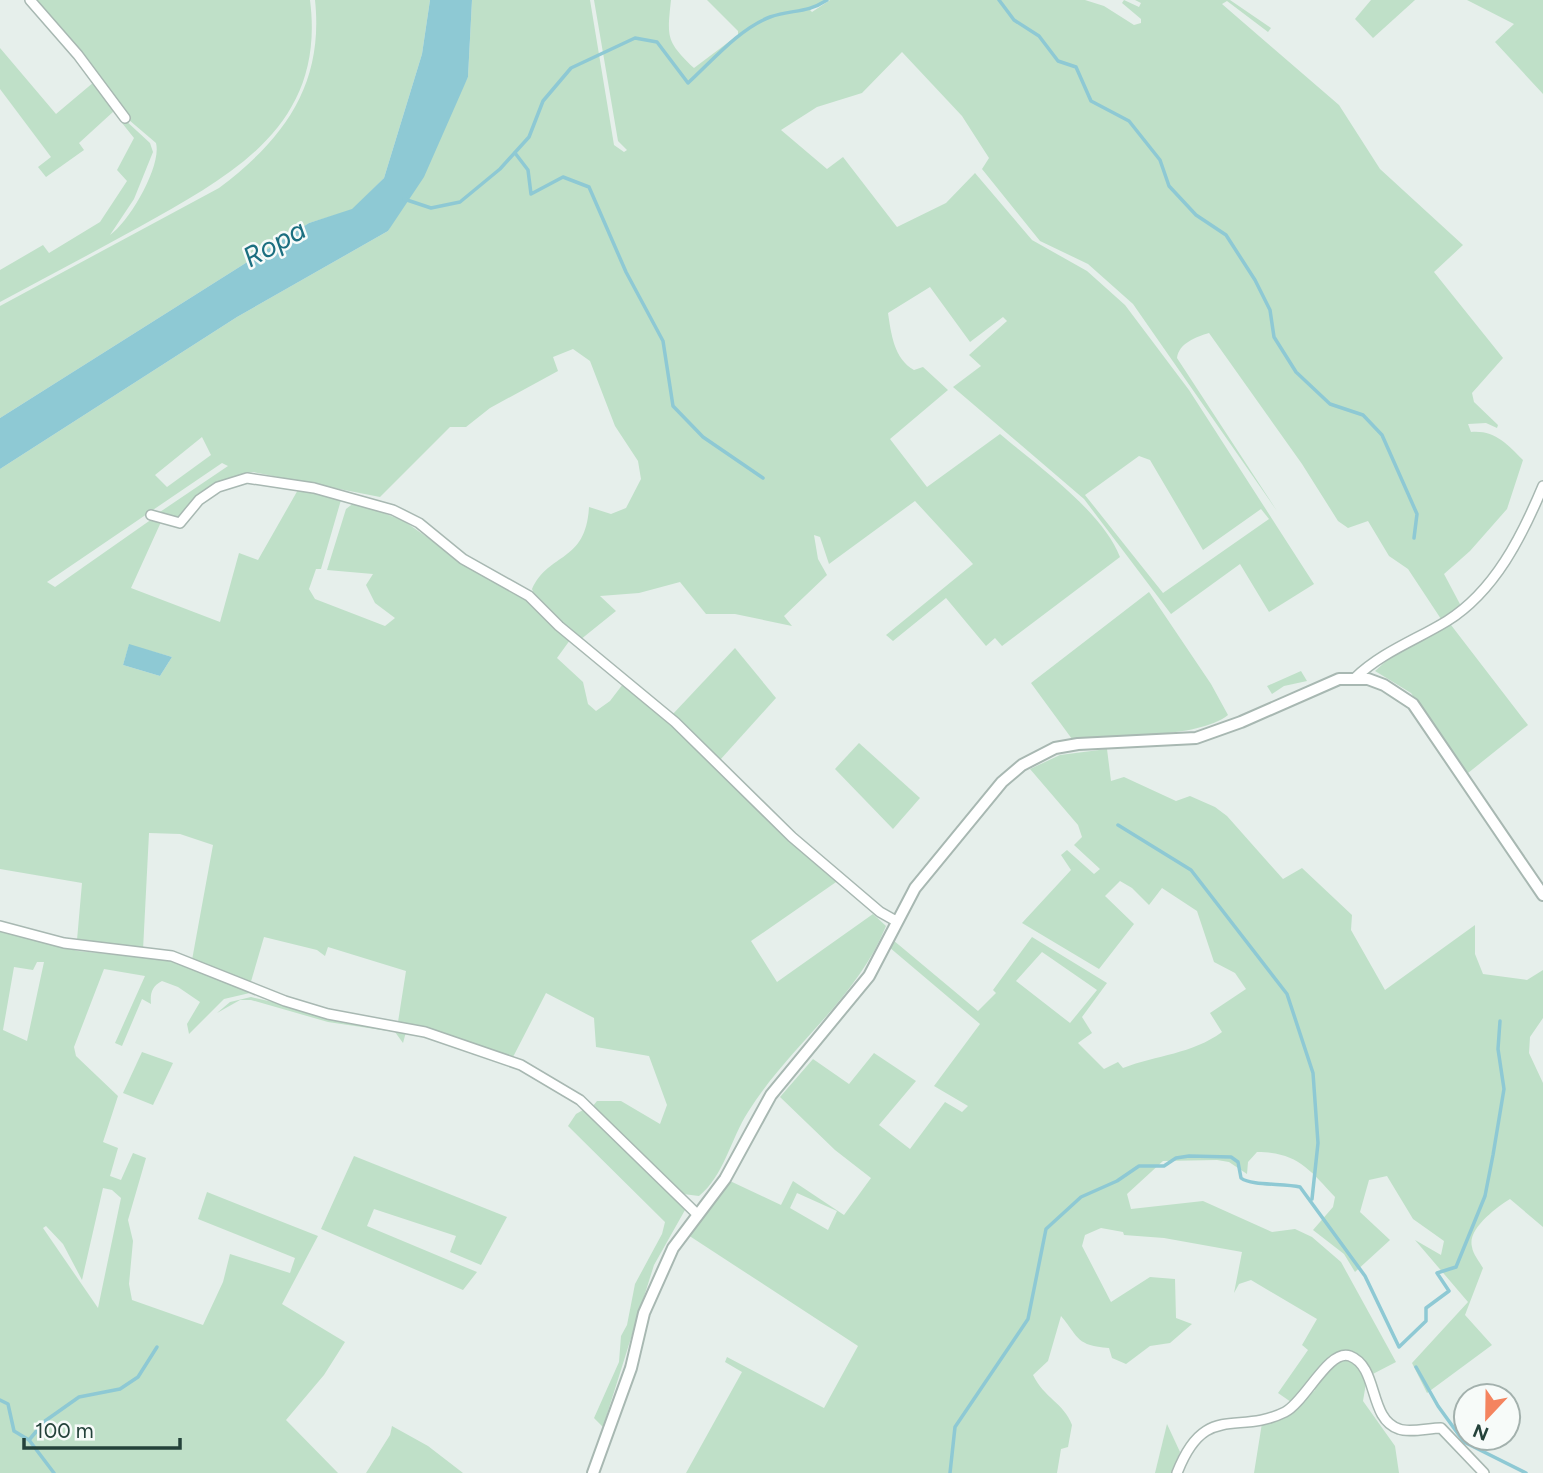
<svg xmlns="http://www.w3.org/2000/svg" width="1543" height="1473" font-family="Figtree,sans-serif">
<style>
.green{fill:#bfe0c8;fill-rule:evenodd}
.water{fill:#8ec9d4}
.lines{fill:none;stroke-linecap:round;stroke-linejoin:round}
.stream{stroke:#8ec9d4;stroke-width:3.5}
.minor-casing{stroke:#a8b8b2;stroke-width:12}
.tertiary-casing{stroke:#a8b8b2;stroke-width:14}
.minor{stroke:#fff;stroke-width:9}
.tertiary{stroke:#fff;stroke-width:10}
.labels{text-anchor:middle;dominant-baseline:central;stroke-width:5;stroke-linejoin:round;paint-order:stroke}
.water-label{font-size:28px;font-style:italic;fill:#1c6f80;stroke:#f7fbf9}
</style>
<rect width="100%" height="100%" fill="#e6efeb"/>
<!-- green -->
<g class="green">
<path d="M 34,0 L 310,0 C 326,125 234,174 141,226 C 94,252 47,277 0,302 L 0,270 L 43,245 L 49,253 L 100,222 L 127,181 L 117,170 L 134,138 L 122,123 L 124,119 L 150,143 L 153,152 L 134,199 L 110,235 C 129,222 162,166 156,143 L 129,120 Z"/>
<path d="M 315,0 L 430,0 L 422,54 L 384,178 L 352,210 L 309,223 L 0,418 L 0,306 L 219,188 C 284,139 324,85 315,0 Z"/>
<path d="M 472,0 L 590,0 L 614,145 L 624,152 L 627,150 L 618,141 L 594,0 L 671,0 C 667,38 666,41 694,68 L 738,35 L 738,31 L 707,0 L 825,0 L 810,10 L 812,12 L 830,0 L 1085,0 L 1104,6 L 1134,25 L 1141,23 L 1141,19 L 1122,3 L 1124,0 L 1139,7 L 1141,3 L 1135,0 L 1230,0 L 1271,28 L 1268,32 L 1227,1 L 1222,4 L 1339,105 L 1380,169 L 1463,245 L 1434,272 L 1503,358 L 1472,393 L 1474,402 L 1498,425 L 1497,428 L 1486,423 L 1468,424 L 1471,432 C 1495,430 1507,444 1523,460 L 1507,509 L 1470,551 L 1444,574 L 1461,606 L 1441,619 L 1408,569 L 1389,556 L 1368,521 L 1348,528 L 1338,521 L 1302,464 L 1209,333 C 1196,337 1179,343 1177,358 L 1277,511 L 1133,304 L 1088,264 L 1040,241 L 982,169 L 989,158 L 962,116 L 902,52 L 862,93 L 817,107 L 781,130 L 827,169 L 843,157 L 897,227 L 946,203 L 975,173 L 1032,240 L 1087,271 L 1125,305 L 1189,390 L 1314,584 L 1269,612 L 1240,564 L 1171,614 L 1084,499 L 953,387 L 981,366 L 969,355 L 1007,321 L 1003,317 L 970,342 L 930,287 L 888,313 C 891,333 894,359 914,370 L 923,367 L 948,390 L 890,439 L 927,487 L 1000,434 C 1038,466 1102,511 1120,557 L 1002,646 L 995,638 L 986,646 L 946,598 L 893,641 L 886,635 L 973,564 L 915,501 L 829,564 L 820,537 L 814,535 L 818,559 L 827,575 L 784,616 L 792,626 L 735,614 L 706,614 L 680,582 L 639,593 L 600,596 L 616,611 L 580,640 L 535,597 L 532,589 C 549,552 586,563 589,507 L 611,514 L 626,508 L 641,479 L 638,461 L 615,426 L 590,361 L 573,349 L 553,357 L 558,371 L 490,408 L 466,427 L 450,427 L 380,497 L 253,472 C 223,476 194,495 177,519 L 157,514 L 228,466 L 222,463 L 47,582 L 55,587 L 152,519 L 161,522 L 131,588 L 220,622 L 239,553 L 258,560 L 299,488 L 341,500 L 321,569 L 316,569 L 309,589 L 315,599 L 385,626 L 395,618 L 375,603 L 366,585 L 373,574 L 327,570 L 346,509 L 355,502 L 404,521 L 475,571 L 529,599 L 570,640 L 557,658 L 583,682 L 588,704 L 596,711 L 610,701 L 623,684 L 669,720 L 839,880 L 751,941 L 777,982 L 873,914 L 886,926 C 857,999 789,1046 748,1112 C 731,1138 724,1176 699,1196 L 683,1194 L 672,1185 L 592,1107 L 597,1101 L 621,1101 L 660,1124 L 667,1105 L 649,1056 L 596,1047 L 594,1018 L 546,993 L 513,1057 L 398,1022 L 406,971 L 328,947 L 325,956 L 317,950 L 264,937 L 250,985 L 192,960 L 213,845 L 180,834 L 149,833 L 143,950 L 77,940 L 82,883 L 0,869 L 0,469 L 237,317 L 388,231 L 468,77 ZM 202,437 L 211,455 L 167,487 L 155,475 ZM 1139,456 L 1150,460 L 1203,550 L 1261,509 L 1269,519 L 1163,593 L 1085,495 ZM 129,645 L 172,657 L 160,676 L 123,665 Z"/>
<path d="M 1371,0 L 1415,0 L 1373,38 L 1355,19 Z"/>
<path d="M 1467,0 L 1543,0 L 1543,94 L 1495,42 L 1514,24 Z"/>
<path d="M 0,48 L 56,114 L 94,82 L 114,111 L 79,143 L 84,150 L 46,177 L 38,167 L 51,157 L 0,89 Z"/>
<path d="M 1149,592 L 1211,684 L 1228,715 C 1198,739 1111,735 1072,739 L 1031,683 Z"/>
<path d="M 1451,625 L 1528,725 L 1468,773 L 1411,693 L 1375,671 L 1395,653 Z"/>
<path d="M 735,648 L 776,698 L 720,760 L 672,715 Z"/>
<path d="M 1301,671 L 1307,681 L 1284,686 L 1272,694 L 1267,686 Z"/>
<path d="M 859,743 L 920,798 L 893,829 L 835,769 Z"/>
<path d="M 1107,749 L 1111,781 L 1124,777 L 1176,801 L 1190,796 L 1215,807 L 1227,816 L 1283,879 L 1302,868 L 1352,915 L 1351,930 L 1385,990 L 1475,925 L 1475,954 L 1483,974 L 1527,980 L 1543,970 L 1543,1018 L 1530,1037 L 1529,1053 L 1543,1083 L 1543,1227 L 1510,1199 C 1497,1207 1467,1229 1472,1247 C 1473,1254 1479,1261 1483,1268 L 1465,1315 L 1492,1345 L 1427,1393 L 1412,1363 L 1468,1302 L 1415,1240 L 1441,1255 L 1444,1241 L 1413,1219 L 1387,1176 L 1369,1180 L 1360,1212 L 1390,1240 L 1355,1272 L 1344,1254 L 1313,1230 L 1333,1207 L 1335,1197 C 1309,1169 1297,1152 1257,1152 L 1248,1162 L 1247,1174 L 1229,1162 L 1217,1160 L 1163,1161 L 1127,1194 L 1131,1209 L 1203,1201 L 1272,1232 L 1295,1229 L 1312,1237 L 1341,1262 L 1396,1362 L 1367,1377 L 1363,1401 L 1395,1446 L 1399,1473 L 1254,1473 L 1262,1423 L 1291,1413 L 1315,1390 L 1304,1388 L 1291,1402 L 1278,1393 L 1308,1350 L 1302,1345 L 1317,1319 L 1251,1280 L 1239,1284 L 1234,1293 L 1242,1252 L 1164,1238 L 1124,1235 L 1123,1232 L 1101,1228 L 1085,1235 L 1082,1246 L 1111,1302 L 1150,1277 L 1175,1279 L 1176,1318 L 1192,1324 L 1170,1343 L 1150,1346 L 1126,1364 L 1112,1358 L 1109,1348 C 1076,1345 1080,1339 1061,1316 L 1048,1361 L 1033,1375 C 1044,1398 1064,1403 1072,1425 L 1068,1447 L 1061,1449 L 1057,1473 L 686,1473 L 742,1372 L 725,1362 L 727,1357 L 824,1408 L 858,1346 L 688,1235 L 730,1181 L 781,1205 L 793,1181 L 844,1215 L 871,1178 L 835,1150 L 780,1097 L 813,1059 L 849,1084 L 874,1053 L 916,1081 L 879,1125 L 910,1149 L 945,1102 L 962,1112 L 968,1106 L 934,1086 L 980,1024 L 889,947 L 893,940 L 978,1011 L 996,993 L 993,990 L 1032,937 L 1107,983 L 1082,1017 L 1092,1033 L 1078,1043 L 1104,1069 L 1118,1062 L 1123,1068 C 1157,1055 1192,1054 1222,1032 L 1210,1013 L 1246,989 L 1235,973 L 1214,962 L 1197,911 L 1162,888 L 1149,905 L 1132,888 L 1120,881 L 1105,896 L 1134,924 L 1099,969 L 1022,923 L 1071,870 L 1061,855 L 1067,850 L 1094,874 L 1100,869 L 1074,845 L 1082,837 L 1078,825 L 1030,769 L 1060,755 ZM 1042,952 L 1097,990 L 1070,1023 L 1016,981 ZM 797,1193 L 837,1211 L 828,1230 L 790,1208 Z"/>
<path d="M 0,931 L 78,951 L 173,960 L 212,978 L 254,992 L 224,999 L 189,1034 L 187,1024 L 200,1002 L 178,987 L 162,981 C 152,986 150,993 151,1004 L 142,999 L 122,1046 L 115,1043 L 145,976 L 104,969 L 74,1047 L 76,1056 L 118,1096 L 103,1142 L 118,1148 L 110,1176 L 121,1180 L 133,1153 L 146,1158 L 128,1220 L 133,1241 L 129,1284 L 132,1300 L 203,1325 L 223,1282 L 230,1254 L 290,1273 L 295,1258 L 198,1219 L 207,1192 L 318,1236 L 282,1304 L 345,1342 L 324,1375 L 286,1420 L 338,1473 L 0,1473 ZM 37,962 L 44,962 L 27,1041 L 3,1030 L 14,967 L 33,970 ZM 103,1188 L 112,1190 L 121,1198 L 98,1308 L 43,1228 L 46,1226 L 63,1244 L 82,1280 Z"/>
<path d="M 251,997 L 406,1032 L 403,1043 L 395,1032 L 328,1022 L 251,1000 L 240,1000 L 217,1013 L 230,1002 Z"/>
<path d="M 142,1052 L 173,1063 L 153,1105 L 123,1093 Z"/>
<path d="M 583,1110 L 589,1113 L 685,1210 L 654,1265 L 603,1427 L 594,1418 L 619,1362 L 621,1336 L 627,1325 L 635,1284 L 662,1234 L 665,1222 L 568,1126 L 576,1114 Z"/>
<path d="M 354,1156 L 507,1217 L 481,1265 L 450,1252 L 456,1236 L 374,1209 L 367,1226 L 477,1272 L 463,1290 L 321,1229 Z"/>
<path d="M 1167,1424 L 1180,1452 L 1171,1473 L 1155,1473 Z"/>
<path d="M 392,1426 L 428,1446 L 463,1473 L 366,1473 L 390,1435 Z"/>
</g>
<!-- water -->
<g class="water">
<path d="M 430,0 L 472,0 L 468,77 L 424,177 L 388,231 L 237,317 L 0,469 L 0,418 L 309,223 L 352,209 L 384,178 L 422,54 Z"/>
<path d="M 129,644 L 172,657 L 160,676 L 123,665 Z"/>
</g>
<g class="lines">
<!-- stream -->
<g class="stream">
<path d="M 999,0 L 1014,20 L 1039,36 L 1058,61 L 1076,67 L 1091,101 L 1129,121 L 1160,160 L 1169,186 L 1196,215 L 1226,235 L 1255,280 L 1270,310 L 1274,337 L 1296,372 L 1330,404 L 1363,415 L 1382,435 L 1417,514 L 1414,538"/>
<path d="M 515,153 L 528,170 L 531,194 L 563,177 L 589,187 L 626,272 L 663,341 L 673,406 L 703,437 L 763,478"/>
<path d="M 404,199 L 431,208 L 460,202 L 500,169 L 529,137 L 543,101 L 571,68 L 635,38 L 657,42 L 688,83 C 712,61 739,29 770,17 C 792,9 806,14 827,0"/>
<path d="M 1118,825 L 1191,870 L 1287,994 L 1313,1073 L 1318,1143 L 1312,1199"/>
<path d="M 1416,1367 L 1438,1406 L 1464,1442 L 1526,1473"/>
<path d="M 0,1400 L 8,1404 L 14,1431 L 29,1440 L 54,1473"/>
<path d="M 29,1440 L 45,1421 L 79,1397 L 120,1389 L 138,1377 L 157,1347"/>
<path d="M 950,1473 L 955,1427 L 1028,1319 L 1046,1229 L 1081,1197 L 1117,1181 L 1139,1166 L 1164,1166 L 1176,1158 L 1189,1156 L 1231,1157 L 1238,1162 L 1241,1178 C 1251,1186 1284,1183 1300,1187 L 1365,1276 L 1399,1347 L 1426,1321 L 1426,1308 L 1449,1291 L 1437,1273 L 1456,1267 L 1485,1196 L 1493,1155 L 1504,1089 L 1498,1049 L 1500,1021"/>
</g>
<!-- minor casing -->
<g class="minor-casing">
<g id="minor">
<path d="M 30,0 L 78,55 L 125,118"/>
<path d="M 151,515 L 180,523 L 199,500 L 218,487 L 247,478 L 314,488 L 393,510 L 419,523 L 463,559 L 529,596 L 559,626 L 675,722 L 792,837 L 880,912 L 896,921"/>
<path d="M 1355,678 C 1382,652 1416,640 1447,621 C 1495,591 1522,536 1543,486"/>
<path d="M 0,926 L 64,943 L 172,956 L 285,1001 L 328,1014 L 425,1032 L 521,1065 L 580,1100 L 698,1215"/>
<path d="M 1177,1473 C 1205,1401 1237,1436 1285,1412 C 1305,1402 1329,1348 1350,1356 C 1379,1367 1368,1419 1399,1429 C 1409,1433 1429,1428 1441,1428 L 1484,1473"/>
</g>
</g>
<!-- tertiary casing -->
<g class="tertiary-casing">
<path id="tertiary" d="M 593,1473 L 631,1368 L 644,1313 L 673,1248 L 725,1179 L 771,1095 L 869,976 L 915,888 L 1002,782 L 1022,765 L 1055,748 L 1078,744 L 1196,738 L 1241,722 L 1339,679 L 1368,679 L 1384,685 L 1413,704 L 1543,895"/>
</g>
<!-- minor -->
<use href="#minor" class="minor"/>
<!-- tertiary -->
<use href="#tertiary" class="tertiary"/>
</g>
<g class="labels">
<!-- water labels -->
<g class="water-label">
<text transform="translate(274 243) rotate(-29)">Ropa</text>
</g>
</g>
<!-- north arrow -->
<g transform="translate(1487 1417) rotate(202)"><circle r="33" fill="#f7fbf9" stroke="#a3b1ad" stroke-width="2"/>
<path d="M0-5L12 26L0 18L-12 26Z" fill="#f4845f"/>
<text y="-10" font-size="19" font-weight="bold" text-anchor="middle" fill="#24423a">N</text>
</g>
<!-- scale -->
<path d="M24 1438v10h156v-10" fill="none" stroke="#24423a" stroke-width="3.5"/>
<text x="35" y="1438" font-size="21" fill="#24423a" stroke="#f7fbf9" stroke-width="5" paint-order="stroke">100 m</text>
</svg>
